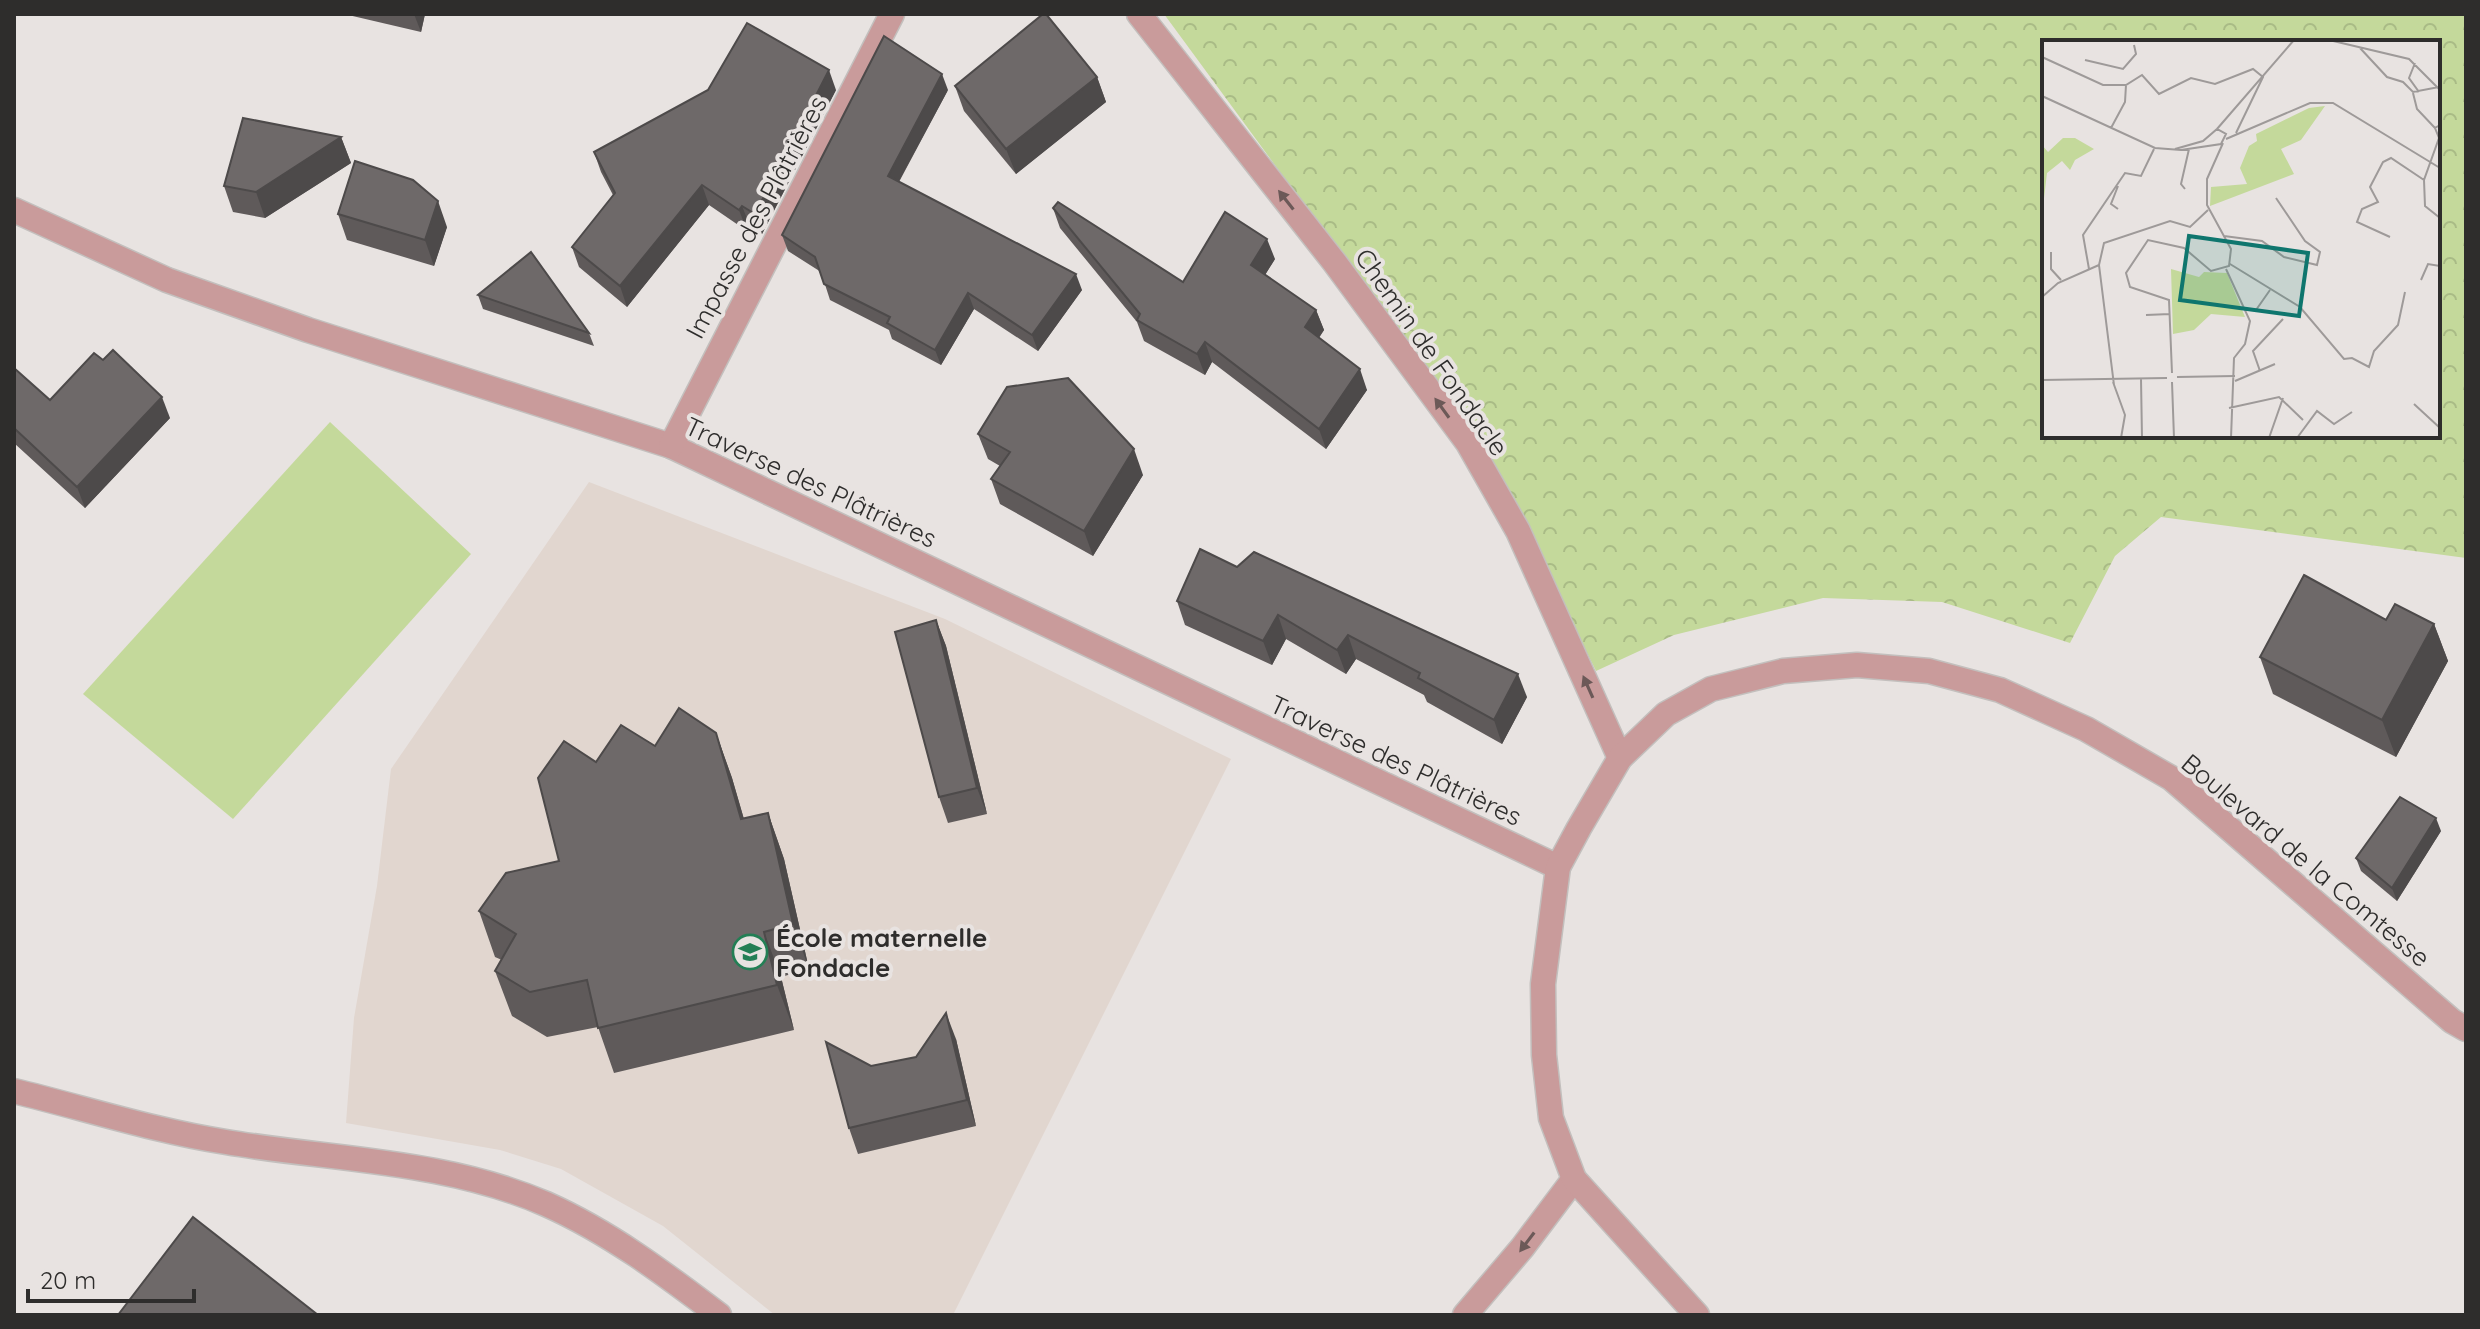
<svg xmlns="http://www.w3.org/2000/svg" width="2480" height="1329" font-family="Quicksand,sans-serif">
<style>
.built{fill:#e1d6cf}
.grass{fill:#c4d99b}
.forest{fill:url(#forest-crowns);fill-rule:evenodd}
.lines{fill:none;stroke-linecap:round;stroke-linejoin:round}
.street-casing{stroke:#c3bfbd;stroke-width:27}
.street{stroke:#c99b9b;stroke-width:24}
.wall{fill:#5f5a5a}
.shaded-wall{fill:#4d4a4a}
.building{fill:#6e6969;stroke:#4d4a4a;stroke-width:2}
.oneway{fill:#6c5958}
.labels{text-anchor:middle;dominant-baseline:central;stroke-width:8;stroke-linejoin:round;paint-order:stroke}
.street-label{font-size:26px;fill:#2e2d2c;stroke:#e8e3e1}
.poi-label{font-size:26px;font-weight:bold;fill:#2e2d2c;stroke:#e8e3e1;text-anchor:start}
.inset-road{fill:none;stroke:#9e9a99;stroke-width:2}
.view{fill:#0f766e;fill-opacity:0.15;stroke:#0f766e;stroke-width:4}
.inset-edge{fill:none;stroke:#2e2d2c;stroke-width:4}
</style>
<defs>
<pattern id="forest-crowns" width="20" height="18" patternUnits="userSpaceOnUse" patternTransform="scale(2)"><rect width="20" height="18" fill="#c4d99b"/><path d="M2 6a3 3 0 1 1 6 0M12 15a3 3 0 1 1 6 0" fill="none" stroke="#a9bb86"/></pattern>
</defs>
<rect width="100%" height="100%" fill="#e8e3e1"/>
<!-- built -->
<path class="built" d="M 589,482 L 945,619 L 1231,759 L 953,1315 L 775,1315 L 663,1226 L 561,1169 L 500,1150 L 346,1123 L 354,1018 L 377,886 L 391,769 Z"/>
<!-- grass -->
<path class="grass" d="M 330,422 L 471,554 L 233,819 L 83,694 Z"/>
<!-- forest -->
<path class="forest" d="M 1164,14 L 2466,14 L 2466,558 L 2161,517 L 2115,556 L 2070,643 L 1942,602 L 1823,598 L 1674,635 L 1596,671 L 1491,459 ZM 2044,42 L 2438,42 L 2438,436 L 2044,436 Z"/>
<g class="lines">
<!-- street casing -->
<g class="street-casing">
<g id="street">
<path d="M 1139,14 L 1335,263 L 1468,443 L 1518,531 L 1620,758"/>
<path d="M 14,210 L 167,280 L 308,330 L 671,446 L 1558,867"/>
<path d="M 671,446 L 892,14"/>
<path d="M 14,1091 C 84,1108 155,1131 226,1142 C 333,1160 445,1160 546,1204 C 609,1232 665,1274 719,1315"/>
<path d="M 1465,1315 L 1522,1248 L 1574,1179"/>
<path d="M 1697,1315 L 1574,1179 L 1551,1118 L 1544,1055 L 1543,984 L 1558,867 L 1579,828 L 1620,758 L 1666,714 L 1711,689 L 1783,671 L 1857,665 L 1929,671 L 2000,690 L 2086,729 L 2171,778 L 2452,1021 L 2466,1029"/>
</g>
</g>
<!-- street -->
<use href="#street" class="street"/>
</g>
<!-- wall -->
<g class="wall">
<path d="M 344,14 L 425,14 L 421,32 Z"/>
<path d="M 1097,77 L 1106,102 L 1016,174 L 964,111 L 955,86 Z"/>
<path d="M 836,90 L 762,234 L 750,226 L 747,231 L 709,205 L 627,307 L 579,267 L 572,247 L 613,195 L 601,172 L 594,152 Z"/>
<path d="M 948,90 L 899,182 L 1082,290 L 1038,351 L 974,309 L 941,365 L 892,339 L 889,330 L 830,300 L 821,272 L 788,251 L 782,235 Z"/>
<path d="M 341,137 L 351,163 L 265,218 L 233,212 L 224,186 Z"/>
<path d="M 1053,208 L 1183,282 L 1275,259 L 1265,275 L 1316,310 L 1324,330 L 1319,338 L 1367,390 L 1326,449 L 1212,362 L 1205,375 L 1144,341 L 1137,322 L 1060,228 Z"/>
<path d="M 338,214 L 447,227 L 434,266 L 347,240 Z"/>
<path d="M 478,295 L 589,333 L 594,346 L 483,309 Z"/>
<path d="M 14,368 L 50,400 L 170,418 L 85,508 L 14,443 Z"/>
<path d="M 978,434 L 1143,475 L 1093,556 L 1000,504 L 991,479 L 1000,466 L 988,459 Z"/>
<path d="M 1237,567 L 1527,697 L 1502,744 L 1427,702 L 1424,695 L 1356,659 L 1346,674 L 1286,639 L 1272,665 L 1185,625 L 1177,601 Z"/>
<path d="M 936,620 L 946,646 L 987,814 L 948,823 L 939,797 Z"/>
<path d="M 2386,620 L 2434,624 L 2448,661 L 2396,757 L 2273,694 L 2260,657 Z"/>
<path d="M 716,733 L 732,778 L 744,819 L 768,813 L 784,859 L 809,969 L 781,977 L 794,1030 L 614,1073 L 598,1027 L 547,1037 L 512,1016 L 495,971 L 502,960 L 495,957 L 479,911 L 559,861 L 596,762 L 655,746 Z"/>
<path d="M 2441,831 L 2397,901 L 2361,871 L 2356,858 Z"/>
<path d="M 956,1039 L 976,1126 L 858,1154 L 849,1128 L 871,1066 L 916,1057 Z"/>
</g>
<!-- shaded-wall -->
<g class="shaded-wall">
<path d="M 414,14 L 425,14 L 421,32 Z"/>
<path d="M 829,70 L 836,90 L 762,234 L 755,214 Z"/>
<path d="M 942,74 L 948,90 L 893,192 L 888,176 Z"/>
<path d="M 1097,77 L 1106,102 L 1016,174 L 1006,149 Z"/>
<path d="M 341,137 L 351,163 L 265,218 L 256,192 Z"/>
<path d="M 702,185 L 709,205 L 627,307 L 620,286 Z"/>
<path d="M 438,201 L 447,227 L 434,266 L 425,240 Z"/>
<path d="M 742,206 L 750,226 L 747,231 L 739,210 Z"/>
<path d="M 1267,239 L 1275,259 L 1258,286 L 1251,265 Z"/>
<path d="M 1076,274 L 1082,290 L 1038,351 L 1032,335 Z"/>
<path d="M 968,293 L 974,309 L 941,365 L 935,350 Z"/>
<path d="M 1316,310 L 1324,330 L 1312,347 L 1305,327 Z"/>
<path d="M 1205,342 L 1212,362 L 1205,375 L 1197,354 Z"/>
<path d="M 1360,369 L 1367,390 L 1326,449 L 1319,429 Z"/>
<path d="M 162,397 L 170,418 L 85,508 L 77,487 Z"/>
<path d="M 1134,449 L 1143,475 L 1093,556 L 1084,531 Z"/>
<path d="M 1278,615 L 1286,639 L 1272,665 L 1263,641 Z"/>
<path d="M 936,620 L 946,646 L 987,814 L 977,788 Z"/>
<path d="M 2434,624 L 2448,661 L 2396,757 L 2382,720 Z"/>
<path d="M 1348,635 L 1356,659 L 1346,674 L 1337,650 Z"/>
<path d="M 1518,674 L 1527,697 L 1502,744 L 1494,720 Z"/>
<path d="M 716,733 L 732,778 L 757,865 L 741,819 Z"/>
<path d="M 768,813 L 784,859 L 809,969 L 793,924 Z"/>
<path d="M 2436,818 L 2441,831 L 2397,901 L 2392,888 Z"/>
<path d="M 764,932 L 781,977 L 794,1030 L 777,985 Z"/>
<path d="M 946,1013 L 956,1039 L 976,1126 L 967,1100 Z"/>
</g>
<!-- building -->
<g class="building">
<path d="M 1043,14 L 1046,14 L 1097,77 L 1006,149 L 955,86 Z"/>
<path d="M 747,23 L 829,70 L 755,214 L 742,206 L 739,210 L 702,185 L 620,286 L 572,247 L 615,193 L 594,152 L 708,90 Z"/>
<path d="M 884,36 L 942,74 L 888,176 L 1076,274 L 1032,335 L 968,293 L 935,350 L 887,323 L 890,317 L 824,284 L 815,257 L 782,235 Z"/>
<path d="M 243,118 L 341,137 L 256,192 L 224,186 Z"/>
<path d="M 355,161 L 413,180 L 438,201 L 425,240 L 338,214 Z"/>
<path d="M 1058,202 L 1183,282 L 1225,212 L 1267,239 L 1251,265 L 1316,310 L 1305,327 L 1360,369 L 1319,429 L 1205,342 L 1197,354 L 1137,320 L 1140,314 L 1053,208 Z"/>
<path d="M 531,252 L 589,333 L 478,295 Z"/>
<path d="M 113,350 L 162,397 L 77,487 L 14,428 L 14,368 L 50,400 L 94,353 L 103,360 Z"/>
<path d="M 1068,378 L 1134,449 L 1084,531 L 991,479 L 1010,452 L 978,434 L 1007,387 Z"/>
<path d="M 1200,549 L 1237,567 L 1254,552 L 1518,674 L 1494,720 L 1418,678 L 1420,673 L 1348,635 L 1337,650 L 1278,615 L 1263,641 L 1177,601 Z"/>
<path d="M 2304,575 L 2386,620 L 2395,604 L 2434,624 L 2382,720 L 2260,657 Z"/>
<path d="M 936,620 L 977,788 L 939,797 L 895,632 Z"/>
<path d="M 679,708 L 716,733 L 741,819 L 768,813 L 793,924 L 764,932 L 777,985 L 598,1028 L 587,980 L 530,992 L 495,971 L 516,934 L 479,911 L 506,873 L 559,861 L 538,778 L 564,741 L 596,762 L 621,725 L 655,746 Z"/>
<path d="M 2400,797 L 2436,818 L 2392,888 L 2356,858 Z"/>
<path d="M 946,1013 L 967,1100 L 849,1128 L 826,1042 L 871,1066 L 916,1057 Z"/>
<path d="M 193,1217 L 318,1315 L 118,1315 Z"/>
</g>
<!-- one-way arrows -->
<defs><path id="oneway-solid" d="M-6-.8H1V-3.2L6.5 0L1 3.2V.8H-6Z" transform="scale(2)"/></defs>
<g class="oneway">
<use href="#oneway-solid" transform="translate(1286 200) rotate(-128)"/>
<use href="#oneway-solid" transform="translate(1442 408) rotate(-126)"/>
<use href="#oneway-solid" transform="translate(1588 687) rotate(-114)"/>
<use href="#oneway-solid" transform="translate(1527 1242) rotate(127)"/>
</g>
<!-- icons -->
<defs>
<g id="school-ring" transform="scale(1.8)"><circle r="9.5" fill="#e8e3e1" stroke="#237f55" stroke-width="1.5"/><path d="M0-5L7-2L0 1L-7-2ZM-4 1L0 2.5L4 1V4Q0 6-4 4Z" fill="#237f55"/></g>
</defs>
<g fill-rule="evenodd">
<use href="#school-ring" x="750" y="952"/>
</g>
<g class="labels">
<!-- street labels -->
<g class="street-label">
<text transform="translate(756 217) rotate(-62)">Impasse des Plâtrières</text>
<text transform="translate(1432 352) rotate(55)">Chemin de Fondacle</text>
<text transform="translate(811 482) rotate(25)">Traverse des Plâtrières</text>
<text transform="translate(1396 760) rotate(25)">Traverse des Plâtrières</text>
<text transform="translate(2306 860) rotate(40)">Boulevard de la Comtesse</text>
</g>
<!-- poi labels -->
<g class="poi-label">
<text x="776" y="937">École maternelle<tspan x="776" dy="30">Fondacle</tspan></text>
</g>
</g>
<!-- overview -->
<g transform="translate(2042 40)">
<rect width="398" height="398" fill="#e8e3e1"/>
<path d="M 283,66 L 259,100 L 239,109 L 252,134 L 168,166 L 169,147 L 205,144 L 198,128 L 207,106 L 215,101 L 214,94 L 267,68 ZM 21,98 L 33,98 L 52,109 L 33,120 L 28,130 L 20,121 L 5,133 L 0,175 L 0,105 L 6,112 ZM 129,229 L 157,237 L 162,232 L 185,233 L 203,277 L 169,274 L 152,290 L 131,294 Z" fill="#c4d99b"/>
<path class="inset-road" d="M 287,0 L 367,19 L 398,50M 318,8 L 345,37 L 361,42 L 371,52 L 397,47M 0,17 L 61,45 L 84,45 L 100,35 L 117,54 L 149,38 L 173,44 L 211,29 L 221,37 L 194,93M 43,20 L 81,29 L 94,14 L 92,5M 373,23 L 367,38 L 377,52M 371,53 L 375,69 L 393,88M 0,56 L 113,108 L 139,110 L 179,104 L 184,94 L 175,89 L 161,101 L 133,109M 398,85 L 393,88 L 397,98 L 382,140 L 383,166 L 398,178M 69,88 L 83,62 L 84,45M 175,89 L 252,0M 184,99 L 268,63 L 291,63 L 398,128M 143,149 L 139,144 L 147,109M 76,169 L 69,164 L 76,146M 182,196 L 220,201 L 242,217 L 275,225 L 278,212 L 263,201 L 234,158M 348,197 L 315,182 L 320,169 L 336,162 L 328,147 L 341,122 L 349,118 L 382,140M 9,212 L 9,229 L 19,240M 188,224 L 258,267 L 302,319 L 310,318 L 327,327 L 332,311 L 356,285 L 363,252M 47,229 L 41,195 L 83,133 L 99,136 L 112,109M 184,229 L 208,281 L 203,304 L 192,318 L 189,398M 379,240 L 386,224 L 398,226M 0,257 L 16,243 L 57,225M 214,270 L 228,250M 104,275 L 128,274M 218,331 L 211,311 L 241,279M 130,333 L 127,260 L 88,247 L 84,233 L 106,200 L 142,208 L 169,231 L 187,226 L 189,209 L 165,165 L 165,139 L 181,103M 135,337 L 193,336M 99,339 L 100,398M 0,340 L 125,338M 193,341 L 233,324M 71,342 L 83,375 L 79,398M 130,342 L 132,398M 72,345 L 57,225 L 62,203 L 128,181 L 148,187 L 166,170M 372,364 L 398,388M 187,368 L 237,357 L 261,380M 227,398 L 241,358M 255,398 L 275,371 L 292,384 L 310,372"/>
<path class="view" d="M 147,196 L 266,213 L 257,276 L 138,260 Z"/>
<rect width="398" height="398" class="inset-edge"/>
</g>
<!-- border -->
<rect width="2480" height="1329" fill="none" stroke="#2e2d2c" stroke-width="32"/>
<!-- scale -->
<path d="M28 1289v12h166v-12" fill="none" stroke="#2e2d2c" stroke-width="4"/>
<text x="40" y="1289" font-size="24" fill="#2e2d2c" stroke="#e8e3e1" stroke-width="6" paint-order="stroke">20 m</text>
</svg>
